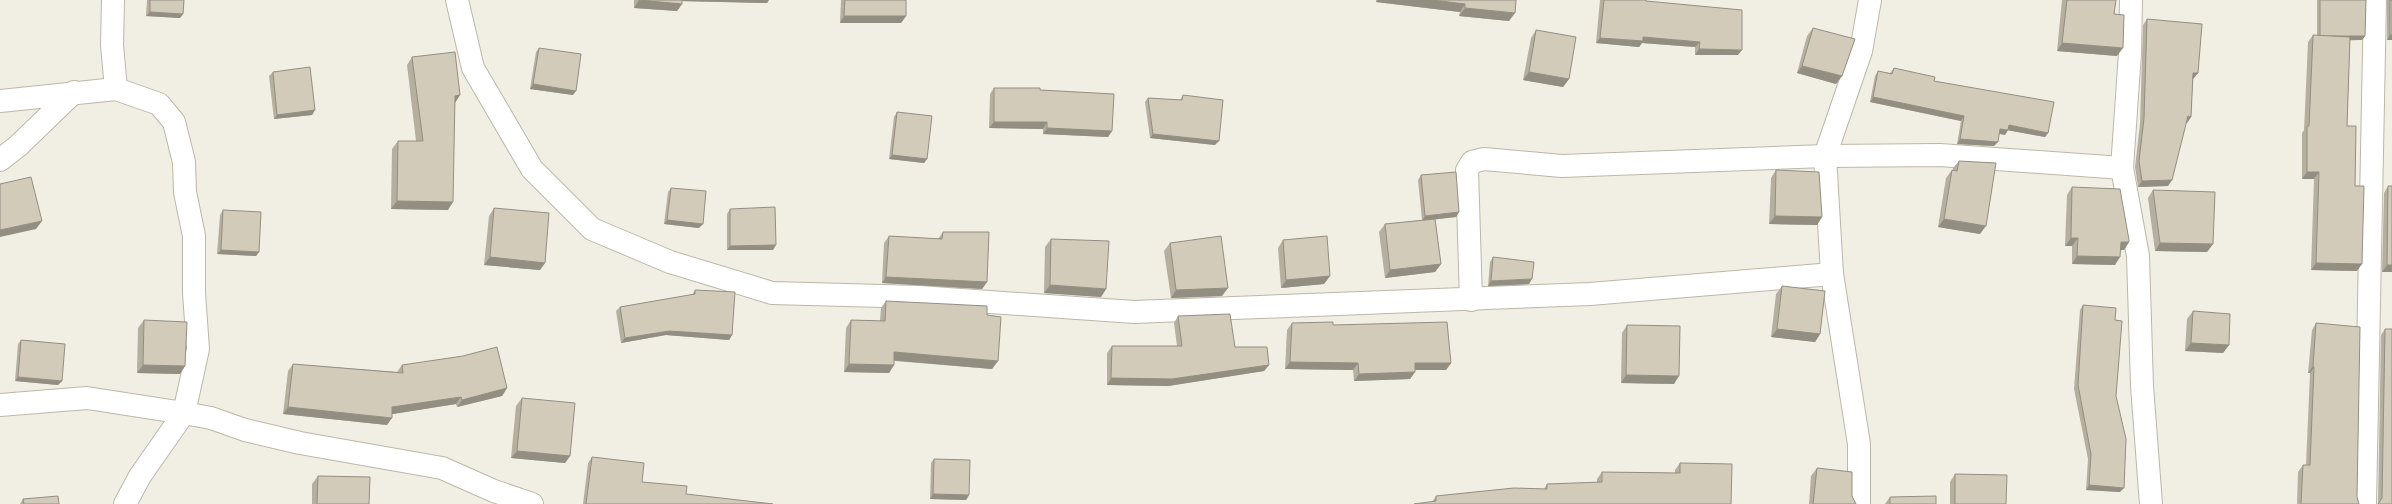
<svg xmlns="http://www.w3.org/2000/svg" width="2392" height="504" font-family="Montserrat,sans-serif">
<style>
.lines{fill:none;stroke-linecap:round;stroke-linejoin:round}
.minor-casing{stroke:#bcb7a8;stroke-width:24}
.minor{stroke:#fff;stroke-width:22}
.wall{fill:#b5afa0}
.shaded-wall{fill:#938e82}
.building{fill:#d2cbba;stroke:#938e82}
</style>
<rect width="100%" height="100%" fill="#f1efe4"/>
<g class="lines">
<!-- minor casing -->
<g class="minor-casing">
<g id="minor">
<path d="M 113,0 L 112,45 L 116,89 L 159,104 L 174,122 L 184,162 L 185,192 L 194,236 L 194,293 L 198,349 L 184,413 L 140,476 L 125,504"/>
<path d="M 457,0 L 473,68 L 532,169 L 592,229 L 670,262 L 772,293 L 919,297 L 1134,312 L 1590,294 L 1832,274"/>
<path d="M 2131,0 L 2130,53 L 2122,168 L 2138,256 L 2142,386 L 2151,504"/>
<path d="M 0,101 L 116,89"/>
<path d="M 0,160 L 18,146 L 74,92"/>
<path d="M 1471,300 L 1467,170 L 1472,162 L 1484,159 L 1562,166 L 1825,156 L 1940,155 L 2122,168"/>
<path d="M 0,405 L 87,398 L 184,413 L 211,418 L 245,430 L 300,443 L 442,468 L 494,491 L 532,504"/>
<path d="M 1859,504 L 1859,444 L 1832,274 L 1825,156 L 1861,51 L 1870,0"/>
<path d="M 2365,504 L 2375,0"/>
</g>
</g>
<!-- minor -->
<use href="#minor" class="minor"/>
</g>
<!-- wall -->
<g class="wall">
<path d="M 147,0 L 184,0 L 183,14 L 180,18 L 146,16 Z"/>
<path d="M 634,0 L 769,0 L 767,3 L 682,1 L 682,4 L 677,11 L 634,8 Z"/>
<path d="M 841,0 L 906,0 L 906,16 L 901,23 L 840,23 Z"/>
<path d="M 1376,0 L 1516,0 L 1509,21 L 1459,16 L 1460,12 L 1376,2 Z"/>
<path d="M 1600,0 L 1646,0 L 1646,1 L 1738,55 L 1695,55 L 1695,47 L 1642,43 L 1639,47 L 1596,43 Z"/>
<path d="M 2062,0 L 2116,0 L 2114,14 L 2117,56 L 2057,51 Z"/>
<path d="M 2317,0 L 2366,0 L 2365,36 L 2362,40 L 2350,40 L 2347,126 L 2355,186 L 2357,271 L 2311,270 L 2314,179 L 2302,179 L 2302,133 L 2304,130 L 2308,42 L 2313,35 L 2317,36 Z"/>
<rect x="2387" y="0" width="5" height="40"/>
<path d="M 2147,19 L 2198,73 L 2193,79 L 2191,117 L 2187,123 L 2186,123 L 2172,180 L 2168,186 L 2138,187 L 2135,167 L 2140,124 L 2143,25 Z"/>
<path d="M 1813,28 L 1842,76 L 1836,84 L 1797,73 L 1807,36 Z"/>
<path d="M 1536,30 L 1569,79 L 1563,87 L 1523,80 L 1531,38 Z"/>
<path d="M 539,48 L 573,95 L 530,89 L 536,52 Z"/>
<path d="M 412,57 L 460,95 L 455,102 L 448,210 L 391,209 L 392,149 L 398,141 L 416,141 L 407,65 Z"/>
<path d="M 1894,68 L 1934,81 L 2048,133 L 2045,137 L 2008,130 L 2005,135 L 1999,134 L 1994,146 L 1957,144 L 1961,121 L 1870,102 L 1875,76 L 1878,71 L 1890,73 Z"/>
<path d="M 273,72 L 315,110 L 312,115 L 274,119 L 269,76 Z"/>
<path d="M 994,88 L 1040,90 L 1112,131 L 1108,137 L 1043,134 L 1043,129 L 989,128 L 990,94 Z"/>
<path d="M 1183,95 L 1215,145 L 1150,138 L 1145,102 L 1148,98 L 1180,100 Z"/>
<path d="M 897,112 L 927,159 L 924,163 L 889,159 L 894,117 Z"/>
<path d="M 1959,161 L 1980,234 L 1938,227 L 1946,178 L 1952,170 L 1953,170 L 1953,168 Z"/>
<path d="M 1776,170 L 1822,217 L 1817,225 L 1769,224 L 1771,178 Z"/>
<path d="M 1421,175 L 1459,212 L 1456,217 L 1435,219 L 1441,264 L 1435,272 L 1385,278 L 1379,232 L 1385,224 L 1422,220 L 1418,180 Z"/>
<path d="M 2388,186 L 2392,186 L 2392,272 L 2382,272 L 2384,193 Z"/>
<path d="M 2072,187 L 2129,242 L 2124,250 L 2120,250 L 2115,265 L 2072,264 L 2072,246 L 2065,246 L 2067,195 Z"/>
<path d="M 671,188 L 699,228 L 664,224 L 668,192 Z"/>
<path d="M 2153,190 L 2213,244 L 2207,252 L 2155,251 L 2148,198 Z"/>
<path d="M 494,208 L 545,263 L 540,270 L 484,265 L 489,216 Z"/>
<path d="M 730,209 L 773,250 L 727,250 L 727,214 Z"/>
<path d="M 223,210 L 259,252 L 256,256 L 217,254 L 220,215 Z"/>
<path d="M 943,232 L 987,282 L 982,289 L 882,283 L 884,243 L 889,236 L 938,239 Z"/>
<path d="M 1051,239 L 1106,289 L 1101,297 L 1044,293 L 1045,247 Z"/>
<path d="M 1283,240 L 1330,276 L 1324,284 L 1281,288 L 1278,248 Z"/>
<path d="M 1170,243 L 1222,296 L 1171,298 L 1164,251 Z"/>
<path d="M 1493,257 L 1529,284 L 1488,286 L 1490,262 Z"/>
<path d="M 1782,286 L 1820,334 L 1815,342 L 1771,337 L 1776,294 Z"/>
<path d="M 695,290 L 732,335 L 729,340 L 666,335 L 621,343 L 616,311 L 620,307 L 692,295 Z"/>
<path d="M 886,301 L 987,315 L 998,361 L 992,369 L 894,361 L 894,365 L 889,373 L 844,372 L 846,328 L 851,320 L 880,321 L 881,308 Z"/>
<path d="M 2083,305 L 2115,320 L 2116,396 L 2120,492 L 2086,490 L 2088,459 L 2074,389 L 2080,310 Z"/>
<path d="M 2193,311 L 2229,345 L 2223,353 L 2185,351 L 2187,319 Z"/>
<path d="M 1178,316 L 1235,347 L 1269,365 L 1264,371 L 1168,386 L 1107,385 L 1107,353 L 1112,346 L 1177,346 L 1174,323 Z"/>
<path d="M 144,320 L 185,366 L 180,374 L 137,373 L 138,328 Z"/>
<path d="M 1292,323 L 1451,363 L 1446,370 L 1415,370 L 1415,372 L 1410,379 L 1354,381 L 1353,370 L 1285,369 L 1287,330 Z"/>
<path d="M 2316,323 L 2357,497 L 2359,504 L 2297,504 L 2298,472 L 2303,465 L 2306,465 L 2310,373 L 2308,373 L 2312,330 Z"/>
<path d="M 1627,325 L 1674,384 L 1621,383 L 1622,333 Z"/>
<path d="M 2385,329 L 2392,504 L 2378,504 L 2381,335 Z"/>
<path d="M 21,340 L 62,381 L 58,385 L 15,381 L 18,344 Z"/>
<path d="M 293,364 L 397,372 L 402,365 L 507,388 L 502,396 L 457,407 L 456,404 L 392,414 L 387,425 L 283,414 L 288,371 Z"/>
<path d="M 522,398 L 570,456 L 565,463 L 511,458 L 516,406 Z"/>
<path d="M 592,457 L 642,482 L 686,494 L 773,504 L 583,504 L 588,463 Z"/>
<path d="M 934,459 L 969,495 L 966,500 L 930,499 L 931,463 Z"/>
<path d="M 1680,463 L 1731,504 L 1432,502 L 1436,496 L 1544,489 L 1547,484 L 1597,483 L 1597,479 L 1602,472 L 1675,473 L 1675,470 Z"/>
<path d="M 1817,468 L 1852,496 L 1856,504 L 1809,504 L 1811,476 Z"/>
<path d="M 1955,474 L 2006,504 L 1950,504 L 1950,482 Z"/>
<path d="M 318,476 L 369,504 L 312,504 L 312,484 Z"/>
<path d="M 1890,497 L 1936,504 L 1885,504 Z"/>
<path d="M 23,499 L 59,504 L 20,504 Z"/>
</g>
<!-- shaded-wall -->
<g class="shaded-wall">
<path d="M 639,0 L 682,4 L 677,11 L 634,8 Z"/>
<path d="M 678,0 L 769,0 L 767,3 L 678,1 Z"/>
<path d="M 1378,0 L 1432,0 L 1465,4 L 1460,12 L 1376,2 Z"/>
<path d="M 1465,8 L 1515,13 L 1509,21 L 1459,16 Z"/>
<path d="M 150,12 L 183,14 L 180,18 L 146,16 Z"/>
<path d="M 844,16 L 906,16 L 901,23 L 840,23 Z"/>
<path d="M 2390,35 L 2392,35 L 2392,40 L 2387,40 Z"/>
<path d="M 2320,36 L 2365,36 L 2362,40 L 2317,41 Z"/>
<path d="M 1643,37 L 1700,42 L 1695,47 L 1642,43 L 1639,47 L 1596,43 L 1600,38 Z"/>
<path d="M 2062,43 L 2123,48 L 2117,56 L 2057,51 Z"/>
<path d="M 1699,49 L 1742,50 L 1738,55 L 1695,55 Z"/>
<path d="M 1802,66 L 1842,76 L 1836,84 L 1797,73 Z"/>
<path d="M 1529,72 L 1569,79 L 1563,87 L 1523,80 Z"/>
<path d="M 2193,73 L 2198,73 L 2193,79 L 2189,79 Z"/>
<path d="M 533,84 L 576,91 L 573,95 L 530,89 Z"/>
<path d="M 460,95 L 455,103 L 455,96 Z"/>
<path d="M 1873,97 L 1964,116 L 1961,121 L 1870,102 Z"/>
<path d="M 315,110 L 312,115 L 274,119 L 277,115 Z"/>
<path d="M 2188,116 L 2191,117 L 2187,123 L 2183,122 Z"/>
<path d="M 994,122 L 1047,122 L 1043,129 L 989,128 Z"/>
<path d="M 2009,125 L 2048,133 L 2045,137 L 2006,130 Z"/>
<path d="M 1047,128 L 1112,131 L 1108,137 L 1043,134 Z"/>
<path d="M 2000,129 L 2008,130 L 2005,135 L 1997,133 Z"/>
<path d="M 1153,134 L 1219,141 L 1215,145 L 1150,138 Z"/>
<path d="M 1960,139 L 1998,142 L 1994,146 L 1957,144 Z"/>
<path d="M 892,155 L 927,159 L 924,163 L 889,159 Z"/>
<path d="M 2307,172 L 2319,172 L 2314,179 L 2302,179 Z"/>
<path d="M 2172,180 L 2168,186 L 2138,187 L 2142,181 Z"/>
<path d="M 397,201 L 453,202 L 448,210 L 391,209 Z"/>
<path d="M 1459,212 L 1456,217 L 1422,221 L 1425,216 Z"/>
<path d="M 1775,216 L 1822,217 L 1817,225 L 1769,224 Z"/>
<path d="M 1944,219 L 1986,226 L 1980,234 L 1938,227 Z"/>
<path d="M 667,220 L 703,224 L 699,228 L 664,224 Z"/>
<path d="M 42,221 L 36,229 L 0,237 L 0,230 Z"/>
<path d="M 2071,238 L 2078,238 L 2072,246 L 2065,246 Z"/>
<path d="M 2121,242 L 2129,242 L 2124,250 L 2115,250 Z"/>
<path d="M 2160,243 L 2213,244 L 2207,252 L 2155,251 Z"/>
<path d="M 776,245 L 773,250 L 727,250 L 730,246 Z"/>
<path d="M 221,250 L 259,252 L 256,256 L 217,254 Z"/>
<path d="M 2077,256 L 2120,257 L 2115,265 L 2072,264 Z"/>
<path d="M 490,257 L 545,263 L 540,270 L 484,265 Z"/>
<path d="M 2316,263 L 2362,264 L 2357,271 L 2311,270 Z"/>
<path d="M 1441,264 L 1435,272 L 1385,278 L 1390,270 Z"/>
<path d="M 2387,265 L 2392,265 L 2392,272 L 2382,272 Z"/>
<path d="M 1330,276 L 1324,284 L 1281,288 L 1286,280 Z"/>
<path d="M 886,277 L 987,282 L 982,289 L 882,283 Z"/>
<path d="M 1532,279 L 1529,284 L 1488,286 L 1491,281 Z"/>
<path d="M 1050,285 L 1106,289 L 1101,297 L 1044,293 Z"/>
<path d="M 1228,288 L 1222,296 L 1171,298 L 1176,290 Z"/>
<path d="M 1777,329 L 1820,334 L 1815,342 L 1771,337 Z"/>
<path d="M 669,331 L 732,335 L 729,340 L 666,335 L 621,343 L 625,338 Z"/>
<path d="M 2191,343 L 2229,345 L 2223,353 L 2185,351 Z"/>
<path d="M 894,352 L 998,361 L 992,369 L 889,360 Z"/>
<path d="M 1290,362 L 1358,363 L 1353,370 L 1285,369 Z"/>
<path d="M 1415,363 L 1451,363 L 1446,370 L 1410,370 Z"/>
<path d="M 849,364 L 894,365 L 889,373 L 844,372 Z"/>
<path d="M 143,365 L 185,366 L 180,374 L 137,373 Z"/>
<path d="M 1269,365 L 1264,371 L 1168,386 L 1107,385 L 1111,378 Z"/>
<path d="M 2313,366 L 2314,367 L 2310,373 L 2308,373 Z"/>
<path d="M 1415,372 L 1410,379 L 1354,381 L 1359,374 Z"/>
<path d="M 1626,375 L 1679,376 L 1674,384 L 1621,383 Z"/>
<path d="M 18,377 L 62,381 L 58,385 L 15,381 Z"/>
<path d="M 507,388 L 502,396 L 457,407 L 462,400 Z"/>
<path d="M 461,397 L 456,404 L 387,415 L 392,407 Z"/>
<path d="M 288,407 L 392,418 L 387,425 L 283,414 Z"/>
<path d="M 517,451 L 570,456 L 565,463 L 511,458 Z"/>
<path d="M 2089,485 L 2124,488 L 2120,492 L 2086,490 Z"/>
<path d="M 933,494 L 969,495 L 966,500 L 930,499 Z"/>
</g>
<!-- building -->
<g class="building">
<path d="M 150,0 L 184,0 L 183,14 L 150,12 Z"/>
<path d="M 639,0 L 682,0 L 682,4 Z"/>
<path d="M 845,0 L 906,0 L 906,16 L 844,16 Z"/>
<path d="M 1432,0 L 1516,0 L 1515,13 L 1465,8 L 1465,4 Z"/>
<path d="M 1604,0 L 1646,0 L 1646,1 L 1742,10 L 1742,50 L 1699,49 L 1700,42 L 1643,37 L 1643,41 L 1600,38 Z"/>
<path d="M 2067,0 L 2116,0 L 2114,14 L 2124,15 L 2123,48 L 2062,43 Z"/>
<path d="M 2320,0 L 2366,0 L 2365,36 L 2320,36 Z"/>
<rect x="2390" y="0" width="2" height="35"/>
<path d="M 2147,19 L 2202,24 L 2198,73 L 2193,73 L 2191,117 L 2188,116 L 2172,180 L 2142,181 L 2139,161 L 2144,118 Z"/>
<path d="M 1813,28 L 1855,39 L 1842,76 L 1802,66 Z"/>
<path d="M 1536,30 L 1576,37 L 1569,79 L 1529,72 Z"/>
<path d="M 2313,35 L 2350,37 L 2347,126 L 2356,126 L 2355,186 L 2364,186 L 2362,264 L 2316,263 L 2319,172 L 2307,172 L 2307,126 L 2309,126 Z"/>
<path d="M 539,48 L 581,54 L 576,91 L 533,84 Z"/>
<path d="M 455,52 L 460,95 L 455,96 L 453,202 L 397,201 L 398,141 L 423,141 L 412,57 Z"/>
<path d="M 310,67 L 315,110 L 277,115 L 273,72 Z"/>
<path d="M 1894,68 L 1935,77 L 1934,81 L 2054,102 L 2048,133 L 2009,125 L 2008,130 L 2000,129 L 1998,142 L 1960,139 L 1964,116 L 1873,97 L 1878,71 L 1892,74 Z"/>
<path d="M 994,88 L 1040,88 L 1040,90 L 1114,94 L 1112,131 L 1047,128 L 1047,122 L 994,122 Z"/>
<path d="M 1183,95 L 1223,100 L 1219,141 L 1153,134 L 1148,98 L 1182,100 Z"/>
<path d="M 897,112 L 932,116 L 927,159 L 892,155 Z"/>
<path d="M 1959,161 L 1996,163 L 1986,226 L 1944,219 L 1952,170 L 1957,171 Z"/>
<path d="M 1776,170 L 1819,172 L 1822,217 L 1775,216 Z"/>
<path d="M 1456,172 L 1459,212 L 1425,216 L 1421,175 Z"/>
<path d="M 31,177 L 42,221 L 0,230 L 0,184 Z"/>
<path d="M 2388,186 L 2392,186 L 2392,265 L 2387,265 Z"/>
<path d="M 2072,187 L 2120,189 L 2129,240 L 2129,242 L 2121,242 L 2120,257 L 2077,256 L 2078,238 L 2071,238 Z"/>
<path d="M 671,188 L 706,191 L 703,224 L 667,220 Z"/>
<path d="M 2153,190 L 2215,192 L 2213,244 L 2160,243 Z"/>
<path d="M 775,207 L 776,245 L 730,246 L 730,209 Z"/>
<path d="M 494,208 L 549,213 L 545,263 L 490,257 Z"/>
<path d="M 223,210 L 261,212 L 259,252 L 221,250 Z"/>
<path d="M 1435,219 L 1441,264 L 1390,270 L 1385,224 Z"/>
<path d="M 943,232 L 989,232 L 987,282 L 886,277 L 889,236 L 942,239 Z"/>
<path d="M 1221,236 L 1228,288 L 1176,290 L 1170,243 Z"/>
<path d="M 1327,236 L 1330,276 L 1286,280 L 1283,240 Z"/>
<path d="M 1051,239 L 1109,241 L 1106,289 L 1050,285 Z"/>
<path d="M 1493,257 L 1534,262 L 1532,279 L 1491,281 Z"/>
<path d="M 1782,286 L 1825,291 L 1820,334 L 1777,329 Z"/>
<path d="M 695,290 L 735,292 L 732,335 L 669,331 L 625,338 L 620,307 L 695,294 Z"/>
<path d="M 886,301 L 987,306 L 987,315 L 1001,317 L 998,361 L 894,352 L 894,365 L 849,364 L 851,320 L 885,321 Z"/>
<path d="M 2083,305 L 2116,308 L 2115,320 L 2122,321 L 2116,396 L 2126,439 L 2124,488 L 2089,485 L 2091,454 L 2078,385 Z"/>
<path d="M 2193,311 L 2230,314 L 2229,345 L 2191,343 Z"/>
<path d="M 1230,314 L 1235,347 L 1267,347 L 1269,365 L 1172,379 L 1111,378 L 1112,346 L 1182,346 L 1178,316 Z"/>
<path d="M 144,320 L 187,322 L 185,366 L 143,365 Z"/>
<path d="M 1333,322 L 1333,325 L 1447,322 L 1451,363 L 1415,363 L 1415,372 L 1359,374 L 1358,363 L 1290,362 L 1292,323 Z"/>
<path d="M 2316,323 L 2360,327 L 2357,497 L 2359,504 L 2301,504 L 2303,465 L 2310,465 L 2314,367 L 2313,366 Z"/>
<path d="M 1627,325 L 1680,326 L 1679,376 L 1626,375 Z"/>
<path d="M 2385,329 L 2392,329 L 2392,504 L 2378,504 L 2382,498 Z"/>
<path d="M 21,340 L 65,344 L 62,381 L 18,377 Z"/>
<path d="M 497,347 L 507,388 L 462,400 L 461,397 L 392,407 L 392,418 L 288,407 L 293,364 L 403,373 L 402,365 L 463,356 Z"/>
<path d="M 522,398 L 575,403 L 570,456 L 517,451 Z"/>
<path d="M 592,457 L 644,463 L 642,482 L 687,486 L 686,494 L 773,504 L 586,504 Z"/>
<path d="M 934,459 L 970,460 L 969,495 L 933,494 Z"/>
<path d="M 1680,463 L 1732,464 L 1731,504 L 1414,504 L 1436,501 L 1436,496 L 1514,488 L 1547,489 L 1547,484 L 1602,482 L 1602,472 L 1680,473 Z"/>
<path d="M 1817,468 L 1852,472 L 1852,496 L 1856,504 L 1813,504 Z"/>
<path d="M 1955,474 L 2007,475 L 2006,504 L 1955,504 Z"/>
<path d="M 318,476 L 370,477 L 369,504 L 317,504 Z"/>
<path d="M 58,496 L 59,504 L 24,504 L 23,499 Z"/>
<path d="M 1936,496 L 1936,504 L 1890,504 L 1890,497 Z"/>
</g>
</svg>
